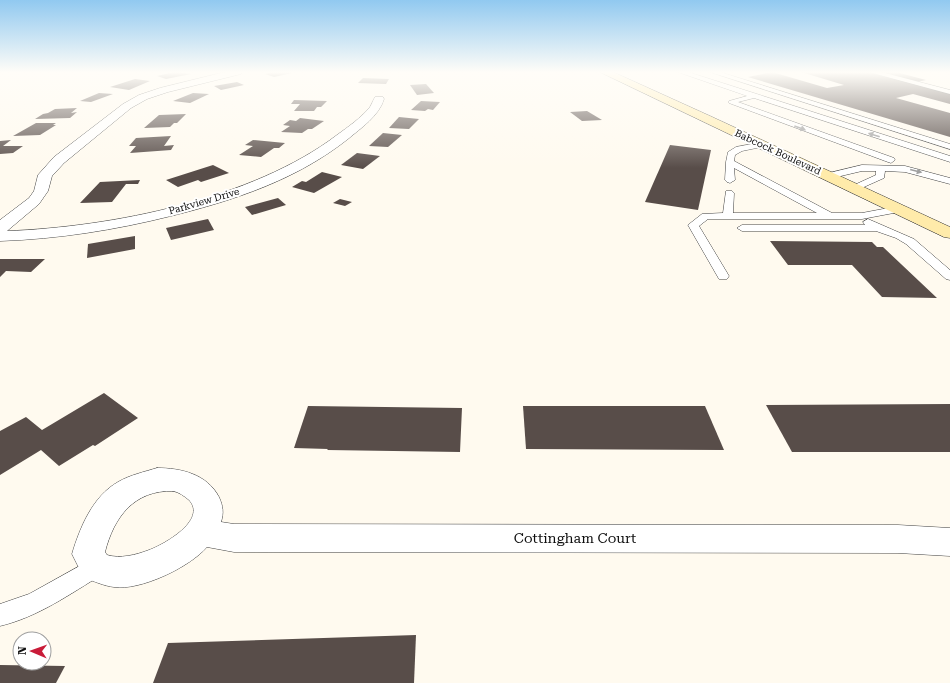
<svg xmlns="http://www.w3.org/2000/svg" width="950" height="683" font-family="'Roboto Serif',serif">
<style>
.building{fill:#584d49}
.lines{fill:none;stroke-linecap:round;stroke-linejoin:round}
.lane-casing{stroke:#414141;stroke-width:1}
.street-casing{stroke:#414141;stroke-width:1}
.secondary-casing{stroke:#303030;stroke-width:1}
.lane{fill:#fff;fill-rule:evenodd}
.street{fill:#fff;fill-rule:evenodd}
.secondary{fill:#ffebaa;fill-rule:evenodd}
.oneway{fill:#9f9f9f}
.labels{text-anchor:middle;dominant-baseline:central;stroke-width:4;stroke-linejoin:round;paint-order:stroke}
.far-street-label{font-size:10px;fill:#0e0e0e;stroke:#fff}
.near-street-label{font-size:14px;fill:#0e0e0e;stroke:#fff}
</style>
<rect width="100%" height="100%" fill="#fffaef"/>
<!-- building -->
<g class="building">
<path d="M 174,72 L 191,74 L 166,79 L 157,76 Z"/>
<path d="M 274,72 L 292,72 L 292,73 L 274,77 L 265,74 Z"/>
<path d="M 772,72 L 827,88 L 844,85 L 801,72 L 867,72 L 950,93 L 950,104 L 913,94 L 896,98 L 950,113 L 950,137 L 748,77 Z"/>
<path d="M 881,72 L 896,72 L 926,80 L 917,82 Z"/>
<path d="M 363,78 L 389,79 L 386,84 L 358,83 Z"/>
<path d="M 135,79 L 150,81 L 129,90 L 110,87 Z"/>
<path d="M 237,82 L 244,85 L 221,90 L 214,86 Z"/>
<path d="M 426,84 L 434,93 L 417,95 L 410,85 Z"/>
<path d="M 99,93 L 113,94 L 91,102 L 80,101 Z"/>
<path d="M 193,93 L 209,94 L 190,103 L 173,101 Z"/>
<path d="M 294,100 L 327,101 L 321,107 L 317,107 L 314,111 L 294,111 L 300,104 L 291,104 Z"/>
<path d="M 421,101 L 440,102 L 433,110 L 428,109 L 425,111 L 411,110 Z"/>
<path d="M 77,108 L 71,113 L 77,112 L 70,118 L 35,119 L 43,114 L 48,113 L 55,109 Z"/>
<path d="M 587,111 L 602,120 L 582,121 L 570,112 Z"/>
<path d="M 186,114 L 177,123 L 174,123 L 170,127 L 144,128 L 159,115 Z"/>
<path d="M 399,117 L 419,119 L 409,129 L 389,128 Z"/>
<path d="M 300,118 L 324,121 L 312,129 L 308,129 L 302,133 L 281,132 L 290,126 L 283,125 L 290,120 L 296,121 Z"/>
<path d="M 36,123 L 56,123 L 53,125 L 56,125 L 40,135 L 13,136 Z"/>
<path d="M 383,133 L 402,135 L 388,147 L 369,146 Z"/>
<path d="M 171,136 L 164,146 L 174,145 L 171,150 L 130,153 L 136,146 L 129,146 L 136,138 Z"/>
<path d="M 11,140 L 3,146 L 23,146 L 13,153 L 0,154 L 0,141 Z"/>
<path d="M 253,140 L 285,143 L 279,148 L 274,148 L 261,157 L 239,155 L 253,146 L 245,145 Z"/>
<path d="M 670,145 L 711,150 L 698,210 L 645,202 Z"/>
<path d="M 357,153 L 380,156 L 363,169 L 341,165 Z"/>
<path d="M 213,165 L 229,173 L 201,182 L 198,180 L 178,187 L 166,180 Z"/>
<path d="M 322,172 L 342,177 L 314,193 L 292,187 L 302,181 L 306,182 Z"/>
<path d="M 140,180 L 138,184 L 126,184 L 112,202 L 80,203 L 100,182 Z"/>
<path d="M 278,198 L 286,205 L 252,215 L 245,207 Z"/>
<path d="M 340,199 L 352,202 L 345,206 L 333,203 Z"/>
<path d="M 208,219 L 214,230 L 171,240 L 166,228 Z"/>
<path d="M 135,236 L 135,249 L 87,258 L 88,244 Z"/>
<path d="M 770,241 L 872,242 L 877,247 L 883,247 L 937,298 L 882,297 L 852,265 L 788,265 Z"/>
<path d="M 0,259 L 45,259 L 31,272 L 6,271 L 0,277 Z"/>
<path d="M 104,393 L 138,418 L 95,446 L 93,445 L 59,466 L 41,450 L 0,475 L 0,431 L 26,417 L 42,430 Z"/>
<path d="M 950,404 L 950,452 L 792,452 L 766,405 Z"/>
<path d="M 308,406 L 462,408 L 460,452 L 327,450 L 328,449 L 294,448 Z"/>
<path d="M 523,406 L 705,406 L 724,450 L 526,449 Z"/>
<path d="M 416,635 L 414,683 L 153,683 L 168,643 Z"/>
<path d="M 0,665 L 65,666 L 56,683 L 0,683 Z"/>
</g>
<g class="lines">
<!-- lane casing -->
<g class="lane-casing">
<g id="lane">
<path d="M 678,72 L 688,72 L 950,156 L 950,162 L 754,98 L 738,102 L 894,158 L 895,160 L 891,163 L 888,162 L 729,103 L 729,101 L 747,96 Z"/>
<path d="M 710,72 L 720,72 L 950,144 L 950,149 Z"/>
<path d="M 869,72 L 881,72 L 950,90 L 950,94 Z"/>
<path d="M 763,142 L 767,144 L 766,146 L 742,151 L 735,155 L 734,161 L 832,213 L 862,213 L 899,206 L 904,209 L 899,212 L 862,219 L 708,219 L 699,226 L 729,276 L 727,279 L 719,279 L 688,225 L 702,214 L 723,213 L 726,191 L 732,191 L 734,193 L 733,213 L 817,213 L 734,168 L 735,180 L 730,183 L 727,182 L 725,180 L 726,162 L 728,152 L 736,147 Z"/>
<path d="M 862,165 L 905,166 L 950,178 L 950,184 L 905,172 L 885,171 L 884,178 L 855,191 L 850,188 L 852,186 L 876,175 L 876,171 L 862,171 L 828,179 L 823,176 L 825,174 Z"/>
<path d="M 868,219 L 914,239 L 950,270 L 950,280 L 946,279 L 906,244 L 896,238 L 876,231 L 742,231 L 737,228 L 742,225 L 865,225 L 863,222 Z"/>
<path d="M 96,557 L 103,560 L 106,567 L 103,574 C 70,594 38,617 0,626 L 0,604 L 29,594 Z"/>
</g>
</g>
<!-- street casing -->
<g class="street-casing">
<g id="street">
<path d="M 225,72 L 242,72 L 241,74 L 168,92 L 147,99 L 131,108 L 64,163 L 52,176 L 48,191 L 39,204 L 7,231 C 112,227 253,199 337,135 C 348,127 361,118 370,107 C 372,104 373,100 375,97 L 383,97 L 384,99 C 379,116 361,128 348,139 C 296,180 235,200 171,216 C 115,230 58,239 0,241 L 0,220 L 29,198 L 34,191 L 38,175 L 54,157 L 123,104 L 139,95 L 160,88 Z"/>
<path d="M 157,468 C 181,468 207,474 219,497 C 223,506 224,513 221,522 L 234,524 L 898,525 L 950,528 L 950,556 L 898,553 L 234,552 L 207,547 C 190,567 140,591 114,587 C 104,586 94,581 84,578 L 72,554 C 80,527 93,496 118,482 C 130,475 144,472 157,468 ZM 173,491 C 179,492 184,496 189,500 C 208,520 163,545 149,550 C 136,555 120,559 107,555 L 105,552 C 114,517 134,490 173,491 Z"/>
</g>
</g>
<!-- secondary casing -->
<g class="secondary-casing">
<path id="secondary" d="M 600,72 L 613,72 L 710,116 L 950,227 L 950,238 L 944,237 Z"/>
</g>
<!-- lane -->
<use href="#lane" class="lane"/>
<!-- street -->
<use href="#street" class="street"/>
<!-- secondary -->
<use href="#secondary" class="secondary"/>
</g>
<!-- one-way arrows -->
<defs><path id="oneway-solid" d="M-6-.8H1V-3.2L6.5 0L1 3.2V.8H-6Z"/></defs>
<g class="oneway">
<use href="#oneway-solid" transform="translate(800 128) rotate(20)"/>
<use href="#oneway-solid" transform="translate(874 135) rotate(-162)"/>
<use href="#oneway-solid" transform="translate(916 171) rotate(14)"/>
</g>
<!-- sky -->
<linearGradient id="sky" x2="0" y2="1"><stop stop-color="#91c9f0"/><stop offset="0.43" stop-color="#fffdf8"/><stop offset="1" stop-color="#fffdf8" stop-opacity="0"/></linearGradient>
<rect width="950" height="168" fill="url(#sky)"/>
<g class="labels">
<!-- far-street labels -->
<g class="far-street-label">
<text transform="translate(778 152) rotate(25)">Babcock Boulevard</text>
<text transform="translate(204 201) rotate(-16)">Parkview Drive</text>
</g>
<!-- near-street labels -->
<g class="near-street-label">
<text x="575" y="538">Cottingham Court</text>
</g>
</g>
<!-- north arrow -->
<g transform="translate(32 651) rotate(272)"><circle r="19" fill="#ffffff" stroke="#9f9f9f"/>
<path d="M0-3L7 15L0 10L-7 15Z" fill="#c91b39"/>
<text y="-6" font-size="11" font-weight="bold" text-anchor="middle" fill="#0e0e0e">N</text>
</g>
</svg>
